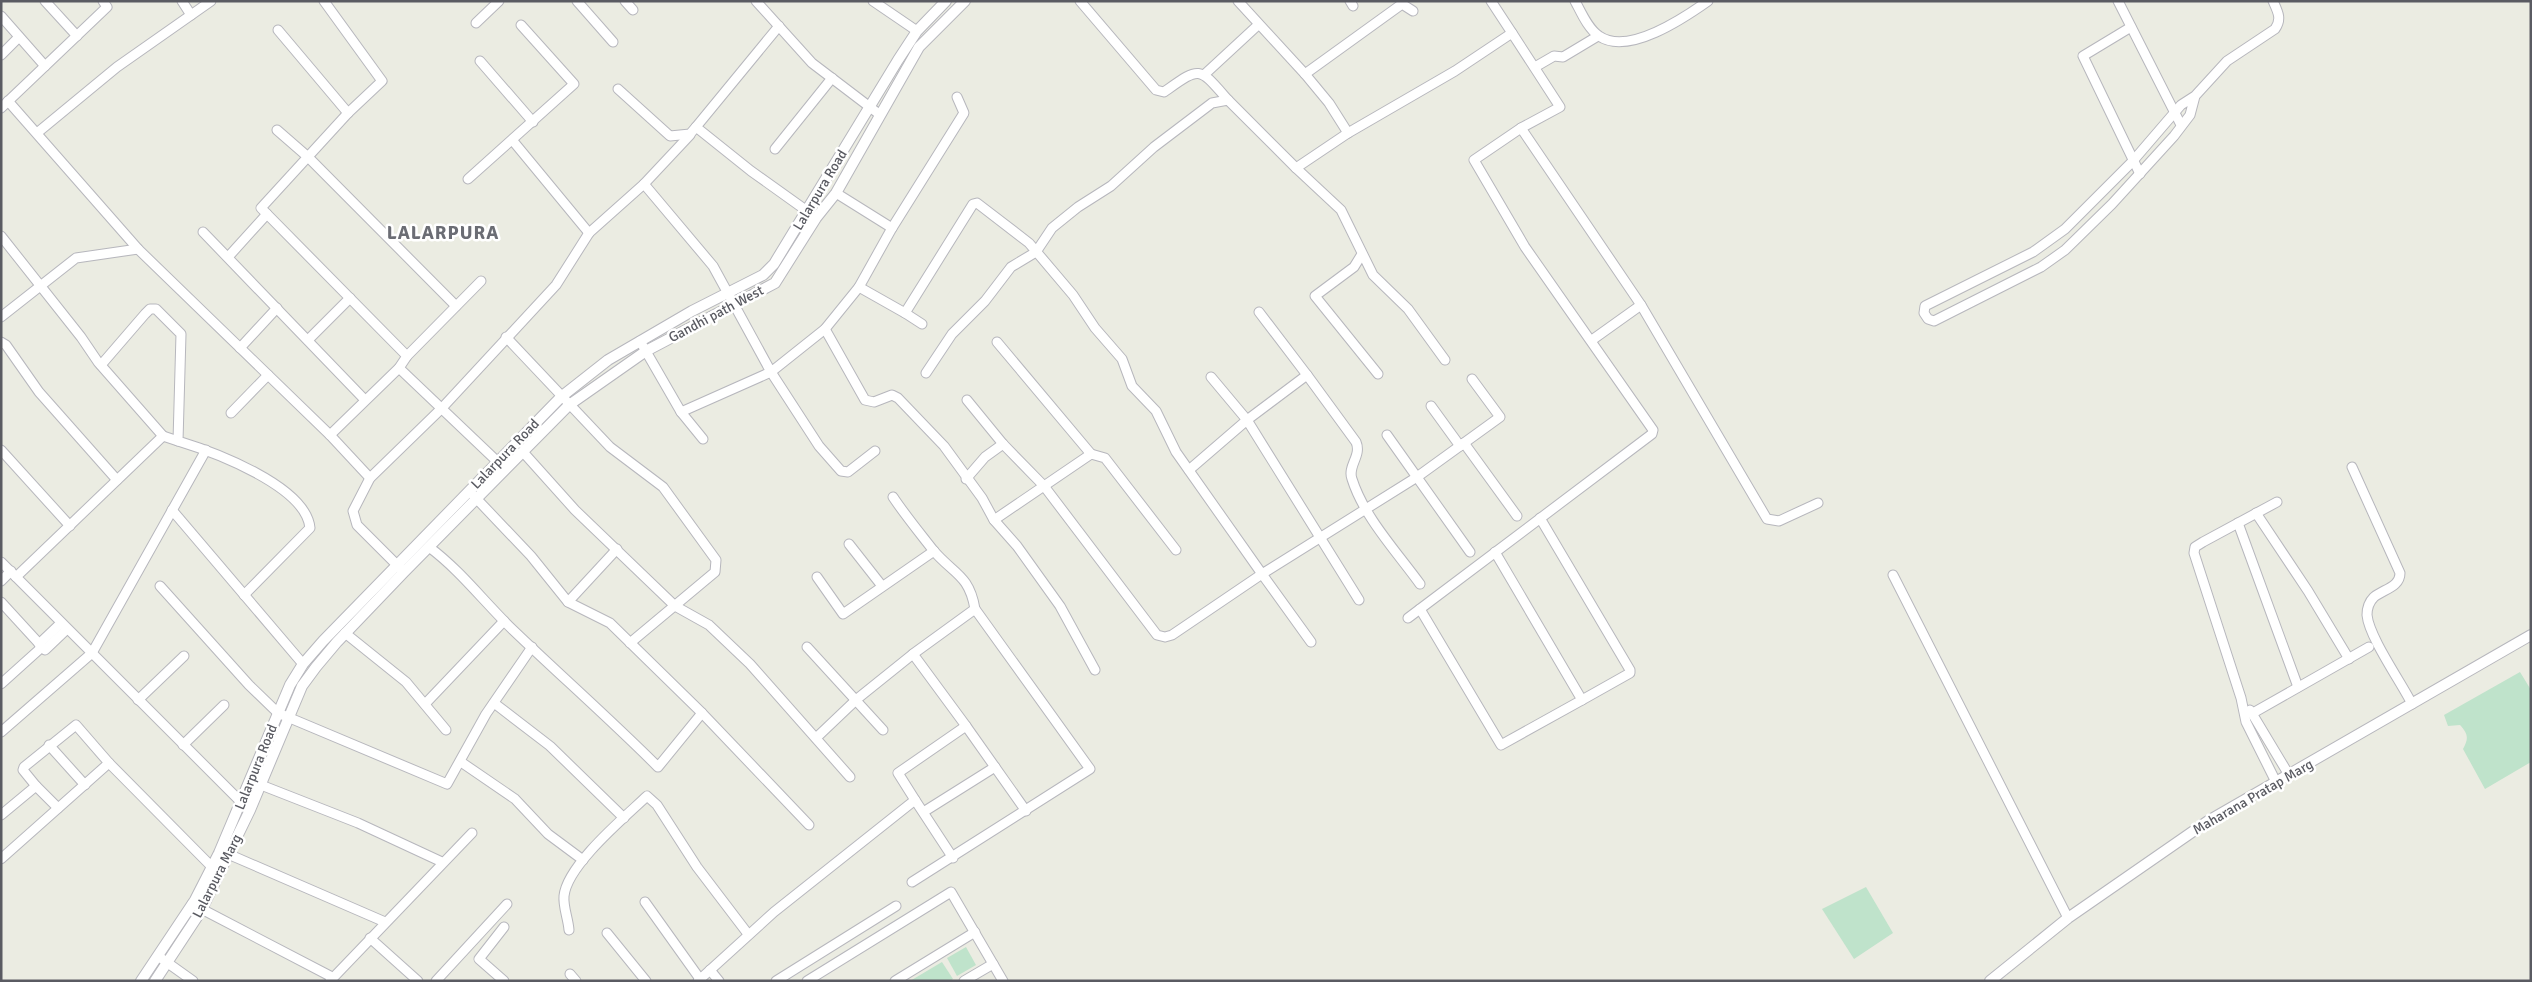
<svg xmlns="http://www.w3.org/2000/svg" width="2532" height="982" font-family="Signika,sans-serif">
<style>
.green{fill:#bfe3cb}
.lines{fill:none;stroke-linecap:round;stroke-linejoin:round}
.minor-casing{stroke:#b7b7bd;stroke-width:11}
.tertiary-casing{stroke:#b7b7bd;stroke-width:12}
.minor{stroke:#fff;stroke-width:9}
.tertiary{stroke:#fff;stroke-width:10}
.labels{text-anchor:middle;dominant-baseline:central;stroke-width:5;stroke-linejoin:round;paint-order:stroke}
.street-label{font-size:14px;fill:#5a5b62;stroke:#fff}
.district-label{font-size:19px;font-weight:bold;letter-spacing:1px;fill:#6b6d74;stroke:#fff}
</style>
<rect width="100%" height="100%" fill="#ebece2"/>
<!-- green -->
<g class="green">
<path d="M 2520,672 L 2531,690 L 2531,762 L 2485,789 L 2463,749 C 2469,738 2468,734 2460,725 L 2448,726 L 2444,715 Z"/>
<path d="M 1866,887 L 1893,933 L 1854,959 L 1822,909 Z"/>
<path d="M 966,947 L 976,965 L 957,976 L 947,958 Z"/>
<path d="M 942,962 L 953,979 L 950,981 L 910,981 Z"/>
</g>
<g class="lines">
<!-- minor casing -->
<g class="minor-casing">
<g id="minor">
<path d="M 45,1 L 77,36"/>
<path d="M 182,1 L 191,15"/>
<path d="M 324,1 L 382,81 L 348,113 L 261,208 L 407,356"/>
<path d="M 577,1 L 613,42"/>
<path d="M 625,1 L 633,10"/>
<path d="M 756,1 L 812,63 L 879,114"/>
<path d="M 873,1 L 917,31"/>
<path d="M 1080,1 L 1156,90 L 1164,92 C 1201,66 1198,66 1228,100"/>
<path d="M 1238,1 L 1305,74"/>
<path d="M 1350,1 L 1353,6"/>
<path d="M 1491,1 L 1512,33"/>
<path d="M 1575,1 C 1581,12 1588,29 1599,36 C 1628,56 1684,18 1708,1"/>
<path d="M 2118,1 L 2181,125"/>
<path d="M 1,16 L 45,66"/>
<path d="M 476,23 L 499,1"/>
<path d="M 779,26 L 696,127 L 751,171 L 807,211"/>
<path d="M 2131,27 L 2083,56 L 2140,174"/>
<path d="M 278,30 L 348,113"/>
<path d="M 1,55 L 19,37"/>
<path d="M 480,61 L 533,122"/>
<path d="M 1535,67 L 1554,56 L 1563,57 L 1598,36"/>
<path d="M 1205,74 L 1258,25"/>
<path d="M 618,89 L 670,136 L 690,134 L 696,127"/>
<path d="M 2195,96 L 2190,115 L 2174,136 L 2112,204 L 2065,250 L 2041,267 L 1934,321 L 1928,319 L 1924,313 L 1925,306 L 2033,252 L 2065,229 L 2132,162 L 2181,105 L 2195,96 L 2227,61 L 2275,29 C 2282,19 2278,12 2273,1"/>
<path d="M 8,101 L 138,249 L 330,435 L 370,478"/>
<path d="M 1,108 L 107,7 L 103,1"/>
<path d="M 1521,128 L 1641,305 L 1767,519 L 1779,521 L 1818,503"/>
<path d="M 277,130 L 308,157 L 456,306"/>
<path d="M 37,133 L 117,67 L 211,1"/>
<path d="M 1348,133 L 1329,103 L 1305,74 L 1402,4 L 1413,11"/>
<path d="M 513,141 L 589,233"/>
<path d="M 775,149 L 832,78"/>
<path d="M 1296,168 L 1341,210 L 1373,275 L 1408,309 L 1445,360"/>
<path d="M 468,179 L 574,84 L 521,25"/>
<path d="M 644,184 L 690,135"/>
<path d="M 892,228 L 964,113 L 957,97"/>
<path d="M 203,232 L 365,400"/>
<path d="M 1,236 L 81,337 L 98,362 L 163,436"/>
<path d="M 1362,254 L 1354,267 L 1315,296 L 1378,374"/>
<path d="M 229,256 L 267,214"/>
<path d="M 859,287 L 905,313 L 973,204 L 977,203 L 1029,243 L 1073,295 L 1095,328 L 1122,359 L 1132,386 L 1156,411 L 1176,452 L 1262,574 L 1417,477 L 1500,417 L 1472,379"/>
<path d="M 905,313 L 922,324"/>
<path d="M 1,317 L 76,258 L 138,249"/>
<path d="M 825,329 L 865,400 L 874,402 L 892,395 L 898,398 L 944,446 L 982,498 L 994,520 L 1017,546 L 1060,606 L 1095,670"/>
<path d="M 506,337 L 610,447 L 663,487 L 716,560 L 715,572 L 630,643"/>
<path d="M 308,340 L 350,298"/>
<path d="M 1592,340 L 1641,305"/>
<path d="M 640,341 L 681,412 L 703,439"/>
<path d="M 1,342 L 6,345 L 39,392 L 117,480"/>
<path d="M 997,342 L 1091,454"/>
<path d="M 240,348 L 277,308"/>
<path d="M 101,365 L 145,314 L 150,309 L 156,309 L 181,334 L 178,441 C 214,452 306,486 310,528 L 244,595"/>
<path d="M 399,368 L 502,466"/>
<path d="M 926,373 L 952,334 L 985,301 L 1011,267 L 1036,252 L 1052,228 L 1078,207 L 1111,186 L 1154,147 L 1212,103 L 1228,100 L 1296,168 L 1348,133 L 1455,71 L 1512,33 L 1560,107 L 1521,128 L 1474,160 L 1525,247 L 1653,430 L 1652,434 L 1408,618"/>
<path d="M 1307,375 L 1356,442 C 1362,456 1347,466 1352,479 C 1364,517 1396,551 1420,584"/>
<path d="M 1211,377 L 1247,420 L 1359,600"/>
<path d="M 967,400 L 1003,444 L 1044,486 L 1157,635 L 1165,637 L 1172,635 L 1262,574 L 1311,642"/>
<path d="M 1431,406 L 1460,446"/>
<path d="M 681,412 L 771,372 L 819,446 L 841,471 L 848,472 L 875,451"/>
<path d="M 231,413 L 268,375"/>
<path d="M 330,435 L 399,368 L 407,356 L 481,281"/>
<path d="M 1387,435 L 1470,552"/>
<path d="M 1464,443 L 1517,516"/>
<path d="M 1,450 L 70,526"/>
<path d="M 523,452 L 575,510 L 675,606 L 709,625 L 750,664 L 850,777"/>
<path d="M 2352,467 L 2400,573 C 2400,587 2384,589 2374,597 C 2369,602 2367,608 2367,615 C 2369,637 2401,682 2412,704"/>
<path d="M 1189,470 L 1247,420 L 1307,375 L 1259,312"/>
<path d="M 966,479 L 985,457 L 1003,444"/>
<path d="M 473,495 L 531,556 L 568,602 L 610,623 L 702,713 L 809,825"/>
<path d="M 172,510 L 303,664"/>
<path d="M 2256,513 L 2308,591 L 2349,659"/>
<path d="M 1540,518 L 1630,670 L 1630,673 L 1582,700"/>
<path d="M 994,520 L 1091,454 L 1105,458 L 1176,550"/>
<path d="M 2238,523 L 2298,687"/>
<path d="M 849,544 L 882,586"/>
<path d="M 429,547 C 461,571 484,602 513,630 C 561,676 611,720 658,767 L 702,713"/>
<path d="M 1,562 L 244,805"/>
<path d="M 401,569 L 357,525 L 353,511 L 370,478 L 442,408 L 556,285 L 589,233 L 644,184 L 713,266 L 771,372 L 825,329 L 859,287 L 892,228 L 836,193"/>
<path d="M 1893,575 L 2068,918"/>
<path d="M 16,577 L 163,436 L 178,441"/>
<path d="M 817,577 L 843,614 L 934,551"/>
<path d="M 1,581 L 11,571"/>
<path d="M 160,586 L 249,685 L 278,713 L 447,784 L 486,714 L 532,647"/>
<path d="M 1,602 L 45,650 L 67,629"/>
<path d="M 568,602 L 617,549"/>
<path d="M 1420,609 L 1501,745 L 1582,700 L 1495,552"/>
<path d="M 345,633 L 406,682 L 446,730"/>
<path d="M 39,644 L 61,623"/>
<path d="M 807,647 L 883,730"/>
<path d="M 1,684 L 42,647"/>
<path d="M 138,700 L 184,656"/>
<path d="M 426,703 L 504,621"/>
<path d="M 494,703 L 550,746 L 624,818"/>
<path d="M 2250,710 L 2289,775"/>
<path d="M 2253,713 L 2369,647"/>
<path d="M 966,726 L 1026,811"/>
<path d="M 1,732 L 92,653 L 206,450"/>
<path d="M 816,738 L 857,699 L 913,654"/>
<path d="M 49,745 L 85,785"/>
<path d="M 183,745 L 224,705"/>
<path d="M 461,762 L 515,799 L 548,834 L 583,860"/>
<path d="M 2276,782 L 2246,722 L 2241,698 L 2194,553 L 2195,547 L 2203,542 L 2277,502"/>
<path d="M 261,785 L 358,823 L 442,862"/>
<path d="M 36,786 L 23,770 L 24,767 L 76,725 L 109,763 L 212,867"/>
<path d="M 915,800 L 953,858"/>
<path d="M 925,811 L 995,767"/>
<path d="M 1,815 L 36,786 L 58,808"/>
<path d="M 228,854 L 385,922"/>
<path d="M 1,859 L 109,763"/>
<path d="M 912,882 L 1090,769 L 975,609"/>
<path d="M 645,902 L 700,979"/>
<path d="M 192,904 L 332,977"/>
<path d="M 569,930 C 568,918 563,907 564,896 C 567,865 625,817 647,796 L 657,805 L 697,867 L 748,934"/>
<path d="M 607,933 L 646,981"/>
<path d="M 370,938 L 418,981"/>
<path d="M 158,956 L 193,981"/>
<path d="M 710,970 L 719,981"/>
<path d="M 570,974 L 576,981"/>
<path d="M 330,981 L 472,833"/>
<path d="M 436,981 L 507,904"/>
<path d="M 504,981 L 479,959 L 504,927"/>
<path d="M 698,981 L 774,912 L 915,800 L 898,773 L 966,726 L 913,654 L 975,609 C 969,574 953,574 933,550 C 919,532 905,515 893,497"/>
<path d="M 776,981 L 896,906"/>
<path d="M 807,981 L 951,892 L 1003,981"/>
<path d="M 895,981 L 975,932"/>
<path d="M 964,981 L 993,964"/>
</g>
</g>
<!-- tertiary casing -->
<g class="tertiary-casing">
<g id="tertiary">
<path d="M 141,981 L 195,900 L 219,853 L 290,685 L 303,664 L 323,641 L 561,397 L 608,360 L 692,311 L 763,275 L 774,264 L 898,60 L 917,31 L 946,1"/>
<path d="M 155,981 L 201,911 L 250,810 L 302,686 L 316,667 L 337,642 L 404,572 L 569,405 L 646,351 L 775,283 L 816,218 L 836,193 L 919,47 L 965,1"/>
<path d="M 1990,981 L 2068,918 L 2208,821 L 2531,635"/>
</g>
</g>
<!-- minor -->
<use href="#minor" class="minor"/>
<!-- tertiary -->
<use href="#tertiary" class="tertiary"/>
</g>
<g class="labels">
<!-- street labels -->
<g class="street-label">
<text transform="translate(820 190) rotate(-59)">Lalarpura Road</text>
<text transform="translate(716 314) rotate(-28)">Gandhi path West</text>
<text transform="translate(505 454) rotate(-46)">Lalarpura Road</text>
<text transform="translate(256 767) rotate(-68)">Lalarpura Road</text>
<text transform="translate(2253 797) rotate(-30)">Maharana Pratap Marg</text>
<text transform="translate(217 876) rotate(-63)">Lalarpura Marg</text>
</g>
<!-- district labels -->
<g class="district-label">
<text x="443" y="233">LALARPURA</text>
</g>
</g>
<!-- border -->
<rect width="2532" height="982" fill="none" stroke="#5a5b62" stroke-width="5"/>
</svg>
